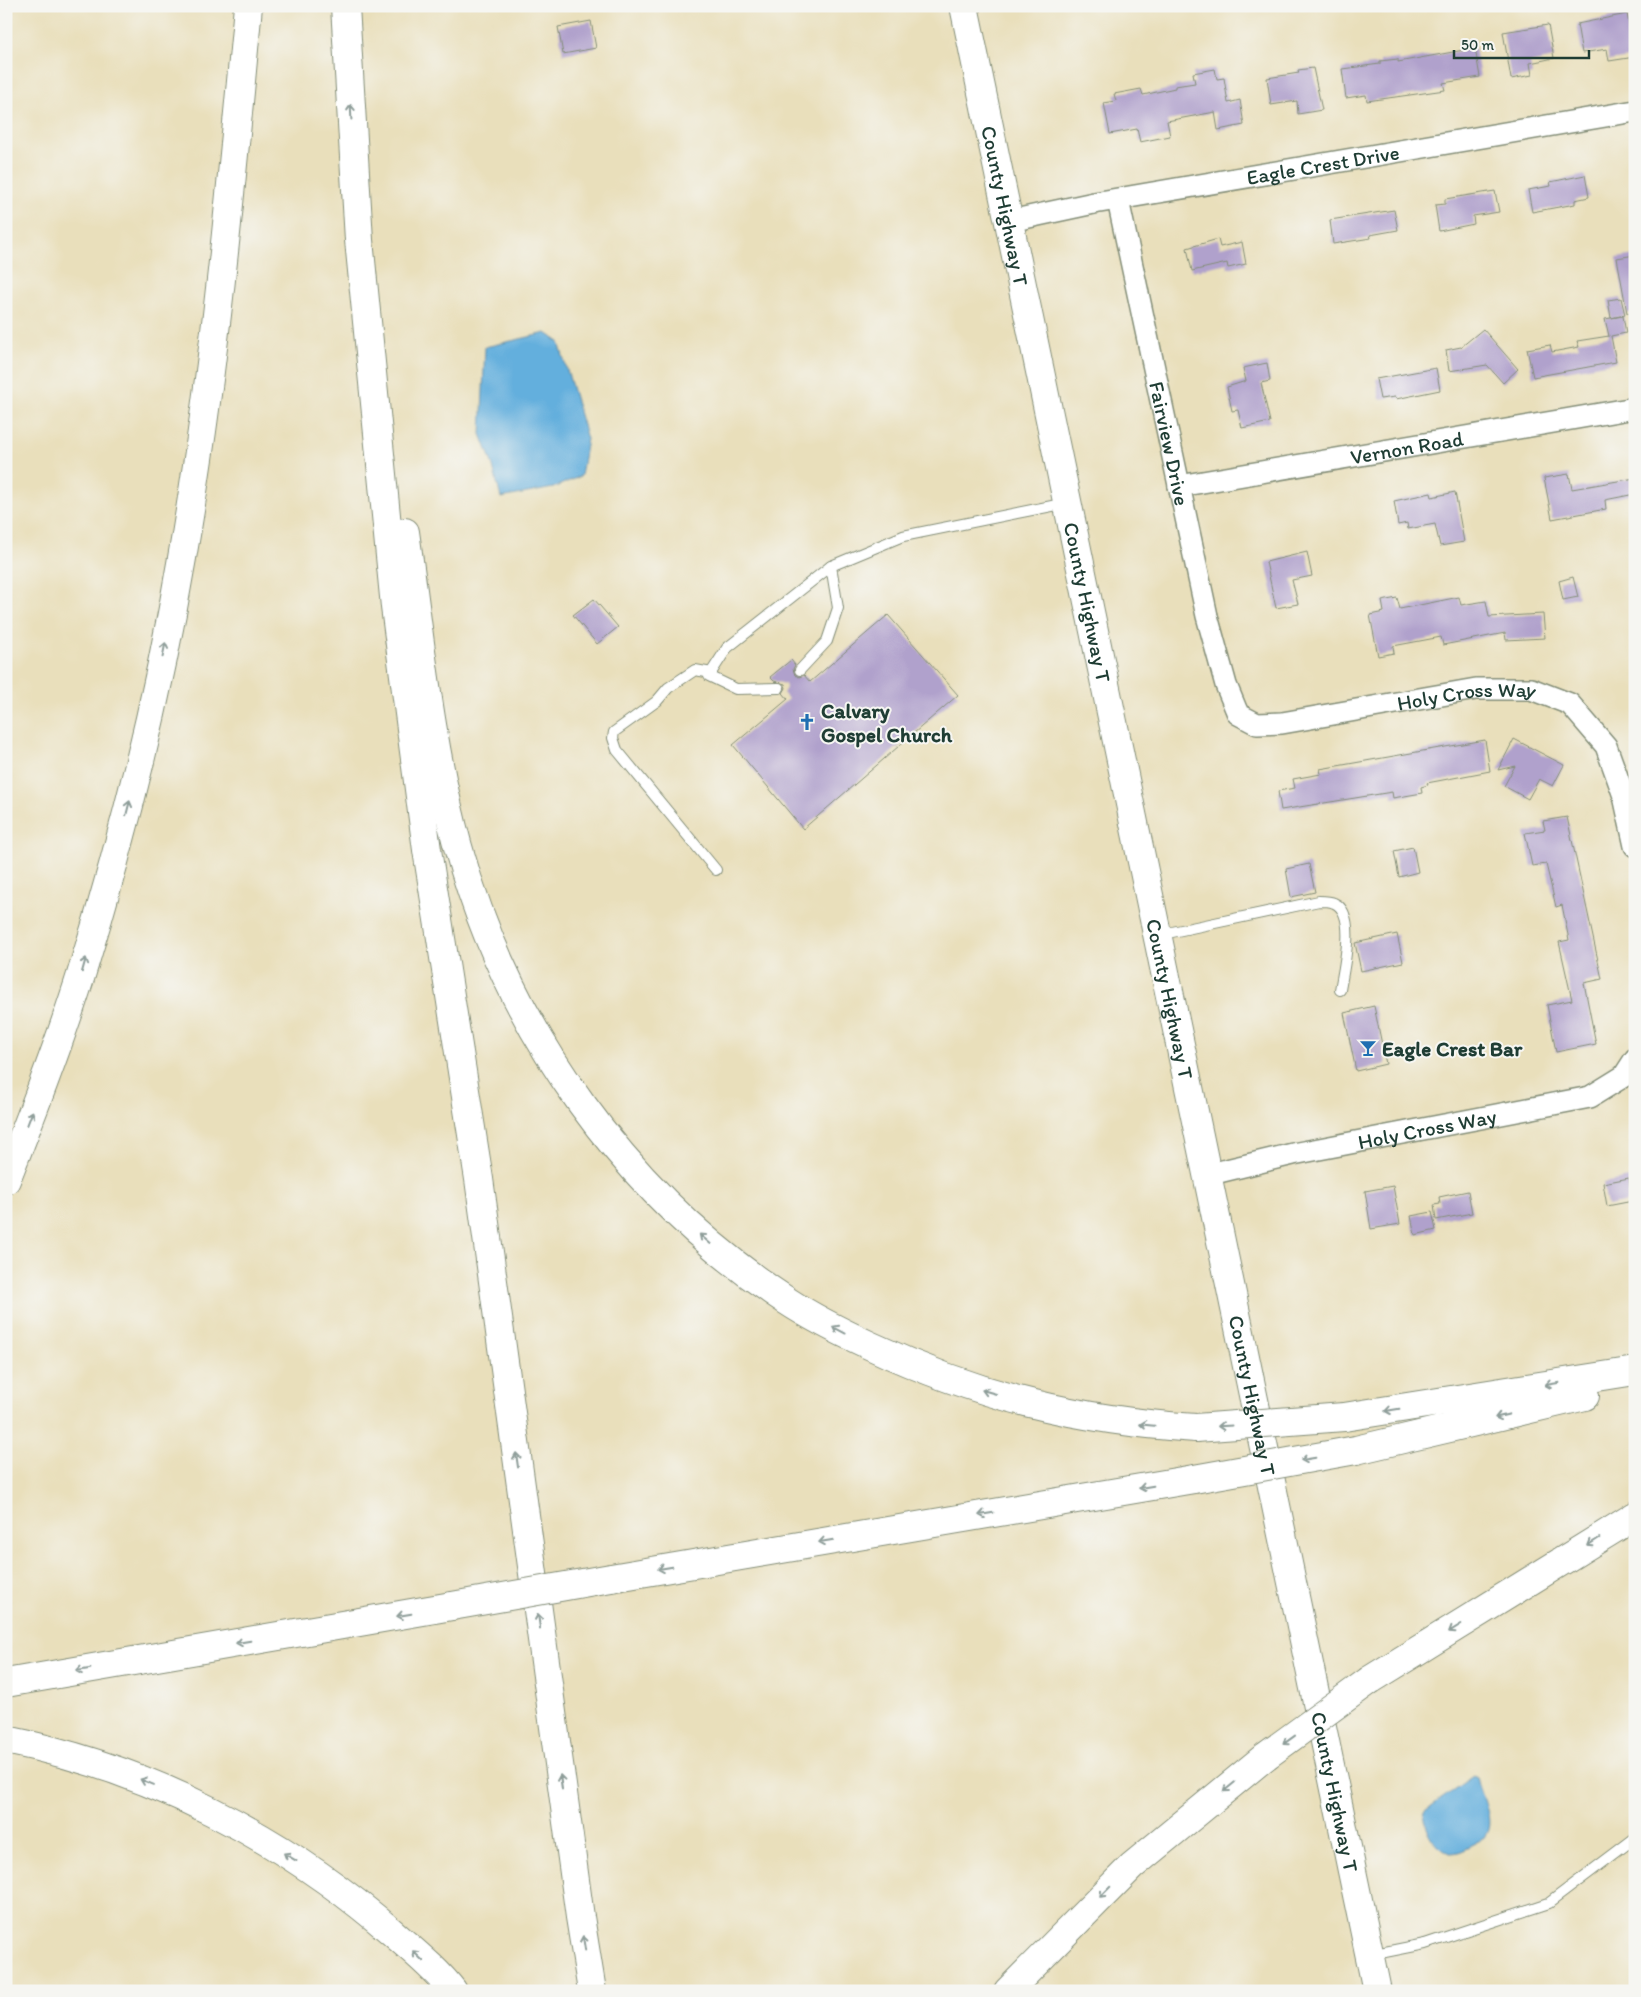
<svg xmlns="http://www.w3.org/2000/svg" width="1641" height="1997" font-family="Itim,sans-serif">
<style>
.water{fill:#64afdd;stroke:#427688}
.building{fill:#b0a1cc}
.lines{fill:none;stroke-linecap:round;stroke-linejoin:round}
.lane-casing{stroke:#848e78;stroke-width:12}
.street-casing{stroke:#848e78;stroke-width:24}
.secondary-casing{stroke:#848e78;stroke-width:30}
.highway-casing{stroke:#848e78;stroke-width:30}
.lane{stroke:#fff;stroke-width:10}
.street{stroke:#fff;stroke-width:21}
.secondary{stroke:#fff;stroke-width:28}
.highway{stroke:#fff;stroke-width:28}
.highway-bridge-casing{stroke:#848e78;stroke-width:30;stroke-linecap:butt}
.highway-bridge{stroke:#fff;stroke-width:28}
.oneway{stroke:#8f9e9a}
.labels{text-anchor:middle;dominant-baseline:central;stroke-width:4;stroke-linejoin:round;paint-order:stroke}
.street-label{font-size:21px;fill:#1f3d34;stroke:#f6f6f2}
.poi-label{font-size:21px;font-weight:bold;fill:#1f3d34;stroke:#f6f6f2;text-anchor:start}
</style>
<rect width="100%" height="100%" fill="#f6f6f2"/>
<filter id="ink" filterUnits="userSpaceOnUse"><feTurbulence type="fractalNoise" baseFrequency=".02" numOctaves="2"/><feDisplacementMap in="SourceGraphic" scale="10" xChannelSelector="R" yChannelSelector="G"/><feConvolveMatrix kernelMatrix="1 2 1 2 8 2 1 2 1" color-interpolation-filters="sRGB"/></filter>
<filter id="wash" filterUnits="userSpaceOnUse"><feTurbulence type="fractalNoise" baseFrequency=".0096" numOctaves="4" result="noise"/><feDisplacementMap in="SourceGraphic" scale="20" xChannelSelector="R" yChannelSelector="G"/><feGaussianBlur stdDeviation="1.12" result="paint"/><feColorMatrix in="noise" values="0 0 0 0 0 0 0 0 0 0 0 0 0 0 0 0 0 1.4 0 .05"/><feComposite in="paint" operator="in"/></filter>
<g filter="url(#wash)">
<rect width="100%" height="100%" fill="#e9dfbb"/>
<!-- water -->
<g class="water">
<path d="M 546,333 L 559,342 L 587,439 L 581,476 L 553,488 L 501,498 L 492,463 L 481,434 L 485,347 Z"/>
<path d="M 1474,1776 L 1477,1778 C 1483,1803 1503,1832 1472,1846 C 1464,1850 1459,1853 1450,1853 C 1433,1844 1427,1832 1424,1814 L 1427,1809 Z"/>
</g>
<g id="blocks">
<!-- building -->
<g class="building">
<path d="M 1627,14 L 1631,34 L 1635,33 L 1635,57 L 1609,61 L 1607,49 L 1582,53 L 1577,24 Z"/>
<path d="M 591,21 L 596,48 L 563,54 L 558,27 Z"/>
<path d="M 1548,25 L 1554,58 L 1530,63 L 1532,75 L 1511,79 L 1503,32 Z"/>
<path d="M 1475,48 L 1480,77 L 1443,83 L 1445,90 L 1367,101 L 1366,95 L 1346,98 L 1342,69 L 1380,64 L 1380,61 L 1398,59 L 1398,62 Z"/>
<path d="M 1313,68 L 1322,110 L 1298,114 L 1297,101 L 1271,105 L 1267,78 L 1299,73 L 1298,70 Z"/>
<path d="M 1215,69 L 1217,79 L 1224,78 L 1228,103 L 1240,100 L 1244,125 L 1218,130 L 1215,112 L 1167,121 L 1170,136 L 1140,142 L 1137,129 L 1110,134 L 1104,103 L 1116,101 L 1114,94 L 1141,89 L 1143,95 L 1175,88 L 1175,86 L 1195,83 L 1193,73 Z"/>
<path d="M 1585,175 L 1589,197 L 1575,200 L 1575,204 L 1532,212 L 1528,190 L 1551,186 L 1550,182 Z"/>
<path d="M 1495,191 L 1499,212 L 1473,216 L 1474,224 L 1439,231 L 1435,205 L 1445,204 L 1445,199 Z"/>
<path d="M 1394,210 L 1398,230 L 1370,235 L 1371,238 L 1333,244 L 1330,220 Z"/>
<path d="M 1218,239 L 1220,247 L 1242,242 L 1246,264 L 1228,268 L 1227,263 L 1192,271 L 1187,248 Z"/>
<path d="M 1635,255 L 1635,313 L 1627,313 L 1617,258 Z"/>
<path d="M 1621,298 L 1625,315 L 1611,318 L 1608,300 Z"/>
<path d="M 1623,316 L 1626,333 L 1611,336 L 1616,362 L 1533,377 L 1527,349 L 1550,345 L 1552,352 L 1579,347 L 1577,341 L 1609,336 L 1605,319 Z"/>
<path d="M 1483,329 L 1518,369 L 1503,383 L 1487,365 L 1449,371 L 1446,350 L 1461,347 Z"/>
<path d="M 1267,363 L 1270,381 L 1261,383 L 1270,422 L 1242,428 L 1238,410 L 1232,411 L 1227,387 L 1246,381 L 1243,368 Z"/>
<path d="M 1436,368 L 1440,390 L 1396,399 L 1395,397 L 1380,399 L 1376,379 Z"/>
<path d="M 1569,474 L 1572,489 L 1635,478 L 1635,494 L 1605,500 L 1606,509 L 1552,519 L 1544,478 Z"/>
<path d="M 1455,492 L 1464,542 L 1440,546 L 1435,524 L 1408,529 L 1407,523 L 1398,525 L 1394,501 L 1431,493 L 1432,497 Z"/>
<path d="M 1307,552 L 1312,576 L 1292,580 L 1298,604 L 1276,608 L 1266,562 Z"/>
<path d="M 1573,577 L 1578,597 L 1563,600 L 1559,581 Z"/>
<path d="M 1459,597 L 1461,605 L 1486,601 L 1489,617 L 1543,614 L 1545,638 L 1506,640 L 1505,633 L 1443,645 L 1441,637 L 1393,646 L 1394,653 L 1378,656 L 1370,615 L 1384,612 L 1382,601 L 1397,598 L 1400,609 Z"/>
<path d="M 594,599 L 618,627 L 597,644 L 573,615 Z"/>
<path d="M 888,615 L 958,695 L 803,829 L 733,745 L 788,699 L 783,693 L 786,688 L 785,684 L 774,681 L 770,677 L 791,660 L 795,665 L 793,669 L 795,675 L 799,677 L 804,675 L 810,682 Z"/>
<path d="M 1514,739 L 1564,765 L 1553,786 L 1539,779 L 1528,799 L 1504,786 L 1515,766 L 1498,770 Z"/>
<path d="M 1485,740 L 1490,771 L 1427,783 L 1428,785 L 1421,787 L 1422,793 L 1393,798 L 1392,792 L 1281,810 L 1278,791 L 1295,788 L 1293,779 L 1321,774 L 1320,769 Z"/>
<path d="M 1567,817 L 1602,979 L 1584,983 L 1596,1044 L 1556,1052 L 1547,1005 L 1572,1000 L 1559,942 L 1569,940 L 1562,905 L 1556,907 L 1546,864 L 1532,866 L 1525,833 L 1545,830 L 1543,821 Z"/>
<path d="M 1413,847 L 1418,872 L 1399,877 L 1394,851 Z"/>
<path d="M 1309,864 L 1315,892 L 1291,897 L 1286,869 Z"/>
<path d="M 1397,934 L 1403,962 L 1361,971 L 1355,943 Z"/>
<path d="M 1374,1006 L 1386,1064 L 1356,1071 L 1344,1013 Z"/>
<path d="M 1629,1178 L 1633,1201 L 1607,1206 L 1603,1183 Z"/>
<path d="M 1393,1186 L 1400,1224 L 1371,1229 L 1365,1191 Z"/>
<path d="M 1468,1191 L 1472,1213 L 1436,1220 L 1434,1205 L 1440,1204 L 1439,1197 Z"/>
<path d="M 1432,1212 L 1436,1230 L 1415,1235 L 1411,1216 Z"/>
</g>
</g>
</g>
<g filter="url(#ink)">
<use href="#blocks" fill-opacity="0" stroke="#848e78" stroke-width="1"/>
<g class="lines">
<!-- lane casing -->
<g class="lane-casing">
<g id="lane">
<path d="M 800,670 L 827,641 L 838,608 L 831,566 L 903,536 L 1067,503"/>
<path d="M 712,673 L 695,670 L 668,688 L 657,701 L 614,732 L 613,738 L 617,750 L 716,870"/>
<path d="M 779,688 L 736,689 L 709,676 L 727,648 L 831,566"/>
<path d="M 1158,935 L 1319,901 C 1323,901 1330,901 1334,903 C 1358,913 1343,970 1340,990"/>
<path d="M 1370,1955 L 1425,1944 L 1549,1903 L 1635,1838"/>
</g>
</g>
<!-- street casing -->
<g class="street-casing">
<g id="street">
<path id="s1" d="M 1118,200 L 1207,616 L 1226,685 L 1238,714 L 1257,724 L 1282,723 L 1476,689 L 1531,689 L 1570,704 L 1606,746 L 1624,796 L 1635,846"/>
<path id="s2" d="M 1010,221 L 1094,203 L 1635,111"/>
<path id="s3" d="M 1179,486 L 1635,408"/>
<path id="s4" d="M 1206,1175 L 1293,1154 L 1590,1097 L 1624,1076 L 1635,1059"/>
</g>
</g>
<!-- secondary casing -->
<g class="secondary-casing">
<g id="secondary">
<path id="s5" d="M 964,6 L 1377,1991"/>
</g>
</g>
<!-- highway casing -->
<g class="highway-casing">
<g id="highway">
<path d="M 345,6 L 359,240 L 395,607 L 427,850 L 479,1179 L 580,1917 L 592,1991"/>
<path d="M 405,532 C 420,636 430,745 458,847 C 509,1031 627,1196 787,1301 C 813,1318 841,1332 869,1345 C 975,1395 1079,1421 1196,1428"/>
<path d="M 6,1180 C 33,1112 59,1045 81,975 C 123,839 158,699 182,558 C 214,376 231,191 248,6"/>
<path d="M 1344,1417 L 1635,1371"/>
<path d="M 1356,1450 L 1585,1396"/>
<path d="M 611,1578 L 1194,1479"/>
<path d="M 1370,1680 L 1635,1516"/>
<path d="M 6,1683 L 452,1606"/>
<path d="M 6,1740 C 148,1768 284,1838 393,1933 C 413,1951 436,1969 453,1991"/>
<path d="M 1008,1991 L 1132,1866 L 1266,1756"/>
</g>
</g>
<!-- lane -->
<use href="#lane" class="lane"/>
<!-- street -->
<use href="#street" class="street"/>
<!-- secondary -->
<use href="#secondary" class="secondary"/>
<!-- highway -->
<use href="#highway" class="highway"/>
<!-- highway-bridge casing -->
<g class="highway-bridge-casing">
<g id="highway-bridge">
<path d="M 1196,1428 L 1344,1417"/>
<path d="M 1194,1479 L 1356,1450"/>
<path d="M 452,1606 L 611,1578"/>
<path d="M 1266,1756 L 1370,1680"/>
</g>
</g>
<!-- highway-bridge -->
<use href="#highway-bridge" class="highway-bridge"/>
</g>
<!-- one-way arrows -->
<defs><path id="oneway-shaft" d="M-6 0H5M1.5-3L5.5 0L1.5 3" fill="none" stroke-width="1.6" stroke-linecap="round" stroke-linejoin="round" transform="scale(1.25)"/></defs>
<g class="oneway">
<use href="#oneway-shaft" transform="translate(351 112) rotate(-93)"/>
<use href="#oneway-shaft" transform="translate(164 650) rotate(-79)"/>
<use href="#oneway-shaft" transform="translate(128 808) rotate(-76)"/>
<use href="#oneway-shaft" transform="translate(84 965) rotate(-74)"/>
<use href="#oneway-shaft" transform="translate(30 1118) rotate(-69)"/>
<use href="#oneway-shaft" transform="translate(705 1239) rotate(-139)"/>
<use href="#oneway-shaft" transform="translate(839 1330) rotate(-152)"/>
<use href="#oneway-shaft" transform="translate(1552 1384) rotate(171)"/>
<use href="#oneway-shaft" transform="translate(989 1392) rotate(-164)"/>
<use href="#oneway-shaft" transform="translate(1392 1410) rotate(171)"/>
<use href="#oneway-shaft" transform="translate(1502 1416) rotate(167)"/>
<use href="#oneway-shaft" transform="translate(1147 1425) rotate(-175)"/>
<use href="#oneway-shaft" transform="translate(1225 1426) rotate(177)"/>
<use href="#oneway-shaft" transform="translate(1308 1459) rotate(170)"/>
<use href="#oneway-shaft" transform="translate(517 1460) rotate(-98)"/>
<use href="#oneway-shaft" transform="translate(1146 1487) rotate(170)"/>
<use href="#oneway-shaft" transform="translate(986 1514) rotate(170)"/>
<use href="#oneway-shaft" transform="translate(826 1541) rotate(170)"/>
<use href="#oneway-shaft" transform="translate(1593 1542) rotate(148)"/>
<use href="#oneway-shaft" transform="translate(665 1568) rotate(170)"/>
<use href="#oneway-shaft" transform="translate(404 1615) rotate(170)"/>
<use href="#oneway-shaft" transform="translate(539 1621) rotate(-98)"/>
<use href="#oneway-shaft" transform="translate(1455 1628) rotate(148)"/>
<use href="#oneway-shaft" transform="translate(243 1642) rotate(170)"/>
<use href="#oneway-shaft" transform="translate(83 1670) rotate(170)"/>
<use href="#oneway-shaft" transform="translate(1289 1740) rotate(144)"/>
<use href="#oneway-shaft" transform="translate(147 1782) rotate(-158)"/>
<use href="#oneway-shaft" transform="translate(561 1782) rotate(-98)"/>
<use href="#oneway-shaft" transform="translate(1229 1787) rotate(141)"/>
<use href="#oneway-shaft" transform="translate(290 1857) rotate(-149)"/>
<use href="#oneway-shaft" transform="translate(1105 1892) rotate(135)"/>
<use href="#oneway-shaft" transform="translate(584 1943) rotate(-99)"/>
<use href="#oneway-shaft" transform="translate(418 1956) rotate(-136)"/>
</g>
</g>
<!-- icons -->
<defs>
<g id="church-bare" transform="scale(1.35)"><path d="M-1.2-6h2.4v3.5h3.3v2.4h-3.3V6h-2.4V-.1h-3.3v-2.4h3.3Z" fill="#1f6fb2" stroke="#f6f6f2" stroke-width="2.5" paint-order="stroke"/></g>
<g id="bar-bare" transform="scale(1.35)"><path d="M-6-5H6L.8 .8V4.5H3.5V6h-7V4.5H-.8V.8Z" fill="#1f6fb2" stroke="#f6f6f2" stroke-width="2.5" paint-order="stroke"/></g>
</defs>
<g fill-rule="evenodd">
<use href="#church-bare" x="807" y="722"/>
<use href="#bar-bare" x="1368" y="1048"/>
</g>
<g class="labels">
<!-- street labels -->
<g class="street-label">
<text stroke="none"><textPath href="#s2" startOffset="318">Eagle Crest Drive</textPath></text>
<text stroke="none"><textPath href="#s5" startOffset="204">County Highway T</textPath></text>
<text stroke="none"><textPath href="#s1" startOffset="249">Fairview Drive</textPath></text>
<text stroke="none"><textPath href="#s3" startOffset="231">Vernon Road</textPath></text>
<text stroke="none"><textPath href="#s5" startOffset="609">County Highway T</textPath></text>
<text stroke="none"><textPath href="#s1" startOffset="762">Holy Cross Way</textPath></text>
<text stroke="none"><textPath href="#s5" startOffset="1014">County Highway T</textPath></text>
<text stroke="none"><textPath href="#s4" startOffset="226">Holy Cross Way</textPath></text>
<text stroke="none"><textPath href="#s5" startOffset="1419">County Highway T</textPath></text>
<text stroke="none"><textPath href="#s5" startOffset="1824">County Highway T</textPath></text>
</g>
<!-- poi labels -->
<g class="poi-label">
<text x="821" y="710">Calvary<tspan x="821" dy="24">Gospel Church</tspan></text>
<text x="1382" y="1048">Eagle Crest Bar</text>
</g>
</g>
<!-- margin -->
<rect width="1641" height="1997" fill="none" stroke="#f6f6f2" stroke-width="25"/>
<!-- scale -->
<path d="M1454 50v8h135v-8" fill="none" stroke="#1f3d34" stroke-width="2.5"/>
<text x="1461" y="50" font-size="15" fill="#1f3d34" stroke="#f6f6f2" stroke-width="4" paint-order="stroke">50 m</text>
</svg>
